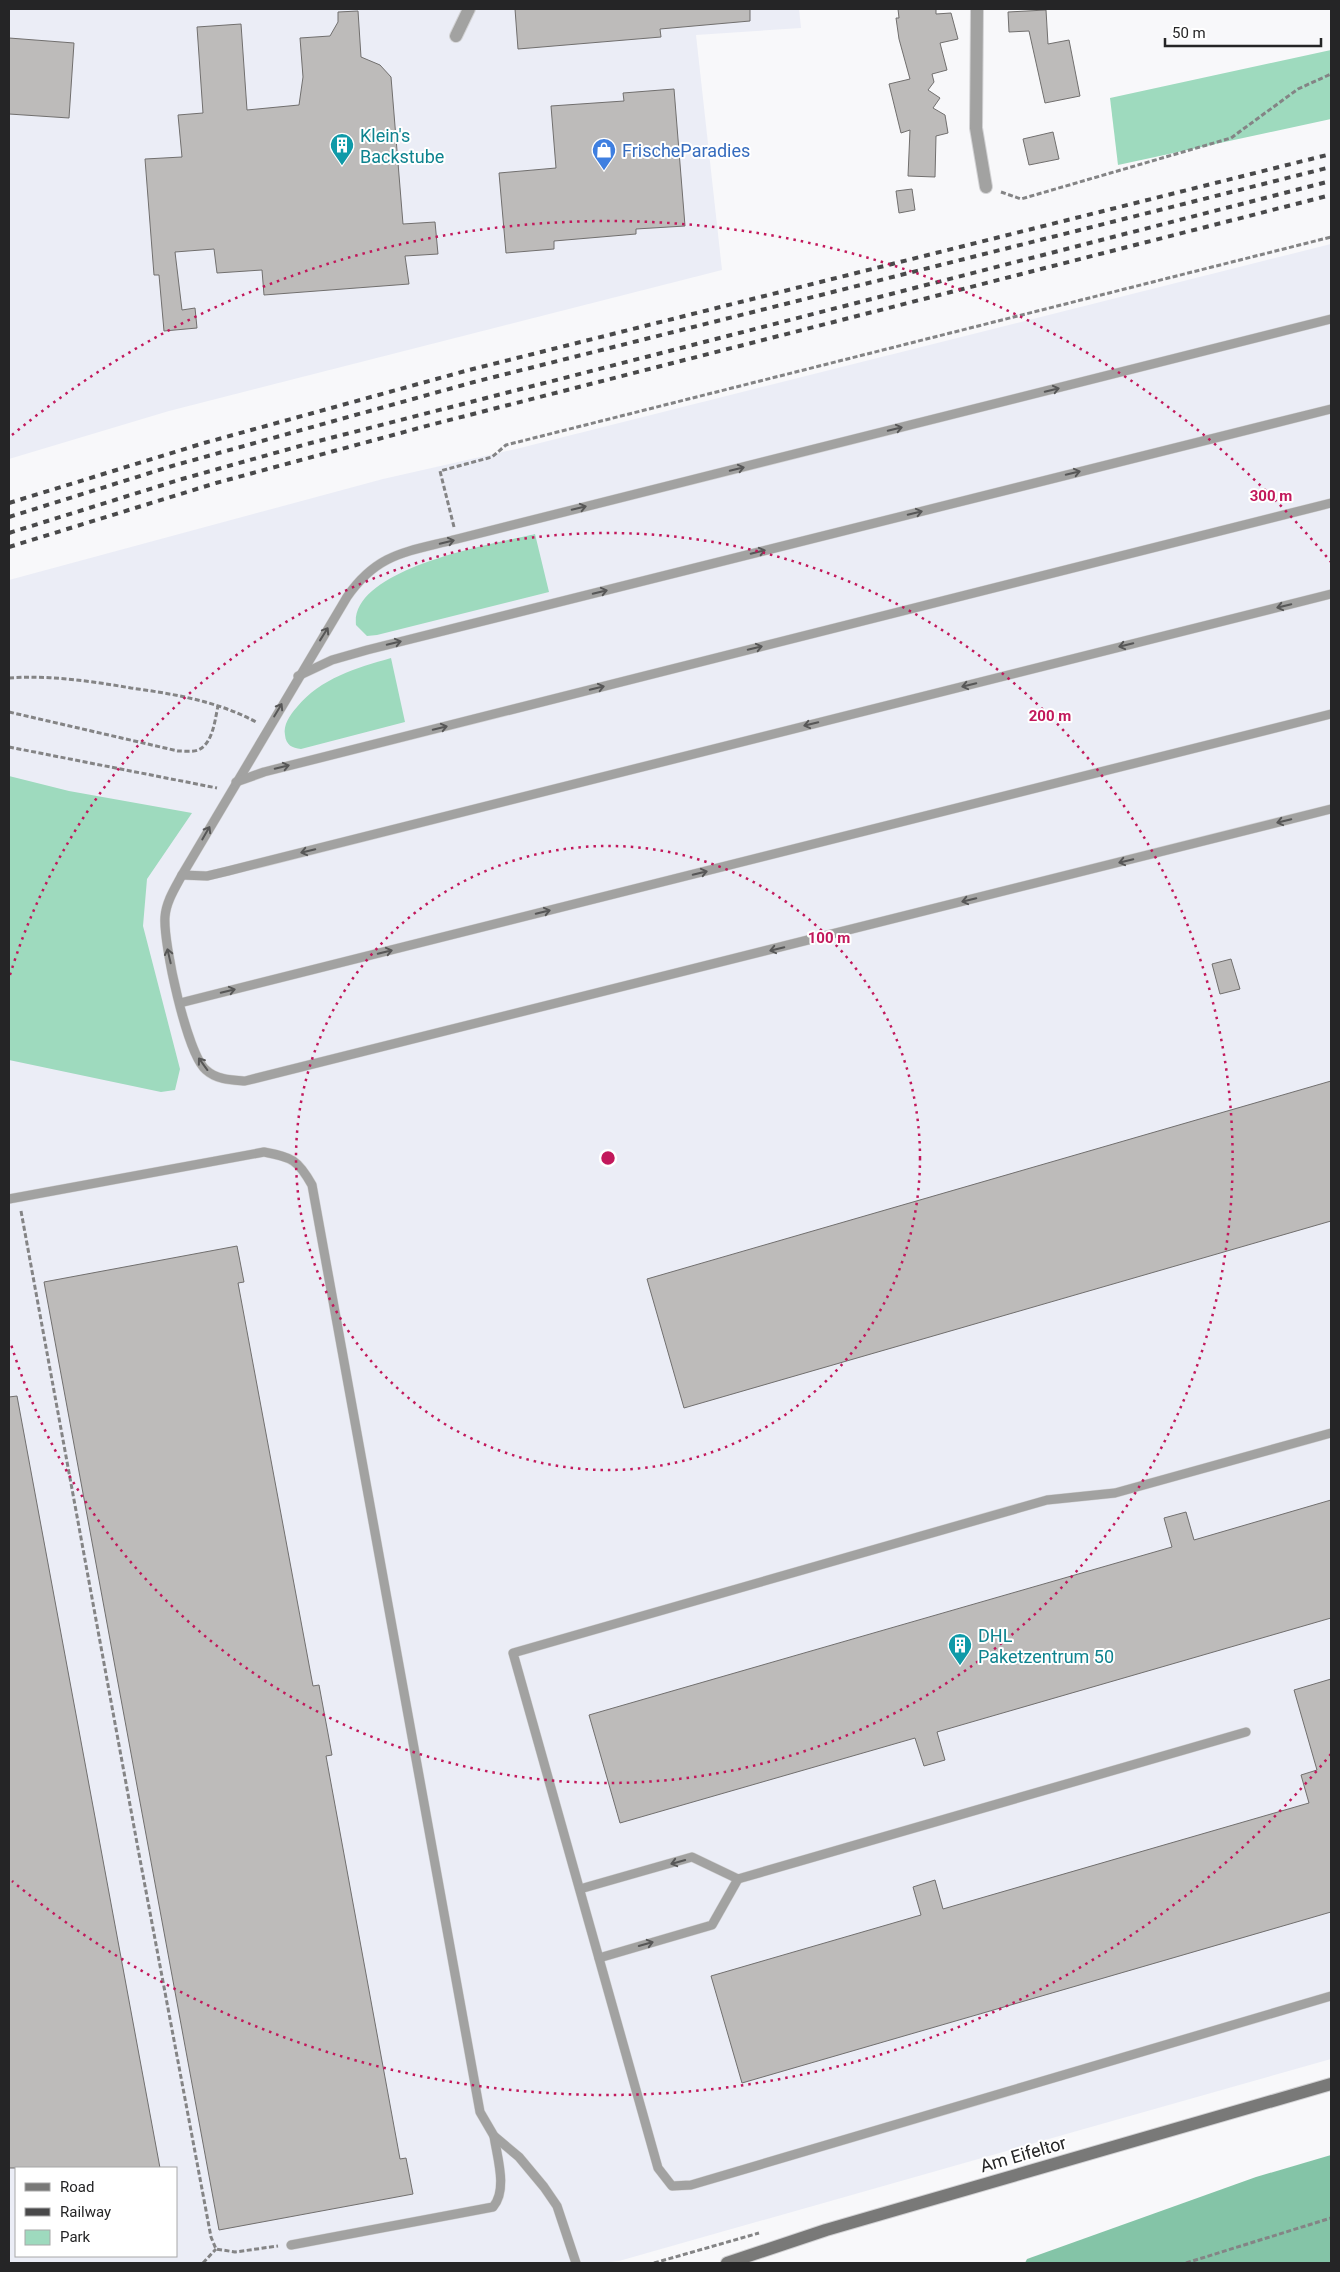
<svg xmlns="http://www.w3.org/2000/svg" width="1340" height="2272" font-family="Roboto,sans-serif">
<style>
.built{fill:#ebedf6;fill-rule:evenodd}
.green{fill:#9edabe}
.forest{fill:#84c4a7}
.building{fill:#bdbbba;stroke:#716f6e}
.lines{fill:none;stroke-linecap:round;stroke-linejoin:round}
.service-casing{stroke:#d2d2d4;stroke-width:10}
.minor-casing{stroke:#d2d2d4;stroke-width:14}
.secondary-casing{stroke:#d2d2d4;stroke-width:14}
.path{stroke:#848485;stroke-width:3;stroke-dasharray:5 2.5;stroke-linecap:butt}
.service{stroke:#a2a2a1;stroke-width:9}
.minor{stroke:#a2a2a1;stroke-width:12}
.secondary{stroke:#797978;stroke-width:12}
.rail{stroke:#49494a;stroke-width:4;stroke-dasharray:6 6;stroke-linecap:butt}
.oneway{stroke:#575757}
.ring{fill:none;stroke:#c2185b;stroke-width:2.5;stroke-dasharray:2.5 5}
.labels{text-anchor:middle;dominant-baseline:central;stroke-width:4;stroke-linejoin:round;paint-order:stroke}
.culture-label{font-size:18px;fill:#0d838f;stroke:#fff;text-anchor:start}
.shop-label{font-size:18px;fill:#366cbe;stroke:#fff;text-anchor:start}
.street-label{font-size:18px;fill:#252526;stroke:#fff}
.centre{fill:#c2185b;stroke:#fff;stroke-width:2.5}
.ring-label{font-size:15px;text-anchor:middle;font-weight:bold;fill:#c2185b;stroke:#fff;stroke-width:4;stroke-linejoin:round;paint-order:stroke}
</style>
<rect width="100%" height="100%" fill="#f8f8fa"/>
<!-- built -->
<g class="built">
<path d="M 9,9 L 799,9 L 801,28 L 696,35 L 722,270 L 169,411 L 9,459 Z"/>
<path d="M 1331,244 L 1331,2059 L 619,2261 L 601,2263 L 9,2263 L 9,580 L 383,479 L 516,449 ZM 16,2168 L 176,2168 L 176,2256 L 16,2256 Z"/>
</g>
<!-- green -->
<g class="green">
<path d="M 1331,50 L 1331,119 L 1118,165 L 1110,98 Z"/>
<path d="M 535,534 L 549,592 L 377,635 L 367,636 L 356,625 C 350,568 494,544 535,534 Z"/>
<path d="M 391,658 L 405,722 L 301,749 C 292,748 286,745 285,735 C 283,725 290,715 297,707 C 321,678 356,668 391,658 Z"/>
<path d="M 9,776 L 69,791 L 192,813 L 147,879 L 143,926 L 180,1069 L 175,1090 L 161,1092 L 9,1060 Z"/>
</g>
<!-- forest -->
<path class="forest" d="M 1331,2155 L 1331,2263 L 1025,2263 L 1027,2259 L 1256,2177 Z"/>
<!-- building -->
<g class="building">
<path d="M 515,9 L 750,9 L 750,21 L 660,29 L 661,37 L 518,49 Z"/>
<path d="M 898,9 L 936,9 L 936,14 L 951,13 L 958,39 L 940,43 L 947,70 L 932,74 L 934,82 L 928,90 L 940,98 L 933,108 L 945,115 L 948,133 L 936,136 L 935,177 L 908,176 L 910,130 L 901,133 L 889,84 L 910,79 L 899,39 L 896,18 L 899,18 Z"/>
<path d="M 1046,10 L 1048,44 L 1069,40 L 1080,96 L 1045,103 L 1029,31 L 1009,32 L 1008,12 Z"/>
<path d="M 358,11 L 361,57 L 380,65 L 391,77 L 403,224 L 435,222 L 438,254 L 405,256 L 409,284 L 264,295 L 262,270 L 217,273 L 214,249 L 175,252 L 182,310 L 195,308 L 197,328 L 164,331 L 159,275 L 154,275 L 145,159 L 182,157 L 178,115 L 203,113 L 197,27 L 241,24 L 247,110 L 299,105 L 303,77 L 300,38 L 330,36 L 338,22 L 338,12 Z"/>
<path d="M 9,38 L 74,43 L 69,118 L 9,114 Z"/>
<path d="M 674,89 L 685,226 L 636,229 L 636,234 L 554,241 L 554,249 L 506,253 L 499,173 L 556,168 L 551,106 L 624,101 L 623,93 Z"/>
<path d="M 1053,132 L 1059,159 L 1029,165 L 1023,139 Z"/>
<path d="M 912,189 L 915,210 L 899,213 L 896,191 Z"/>
<path d="M 1231,959 L 1240,989 L 1220,994 L 1212,964 Z"/>
<path d="M 1331,1081 L 1331,1221 L 684,1408 L 647,1279 Z"/>
<path d="M 237,1246 L 244,1282 L 238,1283 L 313,1686 L 319,1685 L 332,1755 L 326,1756 L 400,2159 L 406,2158 L 413,2194 L 219,2230 L 44,1282 Z"/>
<path d="M 17,1396 L 160,2168 L 9,2168 L 9,1397 Z"/>
<path d="M 1331,1500 L 1331,1618 L 937,1732 L 945,1760 L 924,1766 L 915,1738 L 620,1823 L 589,1715 L 1172,1547 L 1164,1518 L 1186,1512 L 1194,1540 Z"/>
<path d="M 1331,1679 L 1331,1912 L 742,2083 L 711,1976 L 921,1915 L 913,1887 L 935,1880 L 943,1909 L 1309,1803 L 1301,1775 L 1317,1770 L 1294,1690 Z"/>
</g>
<g class="lines">
<!-- service casing -->
<g class="service-casing">
<g id="service">
<path d="M 1331,319 L 457,539 C 408,552 378,552 347,597 L 182,875 C 175,888 166,902 165,917 C 163,943 187,1054 206,1070 C 217,1080 232,1080 245,1081 L 1331,809"/>
<path d="M 298,676 L 332,660 L 367,650 L 1331,409"/>
<path d="M 236,782 L 264,772 L 1331,503"/>
<path d="M 182,875 L 207,876 L 228,871 L 1331,594"/>
<path d="M 180,1003 L 1331,714"/>
<path d="M 9,1199 L 264,1152 C 292,1157 298,1160 312,1185 L 480,2112 L 494,2136 L 519,2157 L 544,2187 L 557,2206 L 576,2263"/>
<path d="M 1331,1433 L 1115,1493 L 1047,1500 L 513,1653 L 658,2168 L 672,2186 L 691,2185 L 1331,1996"/>
<path d="M 580,1889 L 692,1857 L 738,1879 L 1246,1732"/>
<path d="M 599,1958 L 712,1925 L 738,1879"/>
<path d="M 291,2245 L 493,2207 C 508,2190 497,2157 494,2136"/>
</g>
</g>
<!-- minor casing -->
<g class="minor-casing">
<g id="minor">
<path d="M 977,9 L 976,128 L 986,187"/>
<path d="M 456,36 L 469,9"/>
</g>
</g>
<!-- secondary casing -->
<g class="secondary-casing">
<path id="secondary" d="M 727,2263 L 826,2230 L 1331,2084"/>
</g>
<!-- path -->
<g class="path">
<path d="M 1001,192 L 1021,199 L 1231,138 L 1298,89 L 1331,74"/>
<path d="M 454,527 L 440,471 L 492,457 L 506,445 L 1331,237"/>
<path d="M 9,678 C 50,675 90,681 131,688 C 174,694 217,701 256,722"/>
<path d="M 9,712 L 178,751 C 184,751 193,752 198,750 C 213,744 215,719 218,706"/>
<path d="M 9,747 L 217,788"/>
<path d="M 21,1211 L 139,1854 L 211,2237 L 216,2249 L 235,2252 L 278,2246"/>
<path d="M 203,2263 L 216,2249"/>
<path d="M 654,2263 L 759,2233"/>
<path d="M 1186,2263 L 1331,2218"/>
</g>
<!-- service -->
<use href="#service" class="service"/>
<!-- minor -->
<use href="#minor" class="minor"/>
<!-- secondary -->
<use href="#secondary" class="secondary"/>
<!-- rail -->
<g class="rail">
<path d="M 9,503 L 204,443 L 469,370 L 1331,154"/>
<path d="M 9,517 L 172,466 L 474,382 L 1331,167"/>
<path d="M 9,533 L 182,479 L 307,444 L 1331,181"/>
<path d="M 9,547 L 216,483 L 430,425 L 1331,195"/>
</g>
</g>
<!-- one-way arrows -->
<defs><path id="oneway-shaft" d="M-6 0H5M1.5-3L5.5 0L1.5 3" fill="none" stroke-width="1.6" stroke-linecap="round" stroke-linejoin="round" transform="scale(1.25)"/></defs>
<g class="oneway">
<use href="#oneway-shaft" transform="translate(1052 390) rotate(-14)"/>
<use href="#oneway-shaft" transform="translate(895 429) rotate(-14)"/>
<use href="#oneway-shaft" transform="translate(737 469) rotate(-14)"/>
<use href="#oneway-shaft" transform="translate(1073 473) rotate(-14)"/>
<use href="#oneway-shaft" transform="translate(579 508) rotate(-14)"/>
<use href="#oneway-shaft" transform="translate(915 513) rotate(-14)"/>
<use href="#oneway-shaft" transform="translate(447 542) rotate(-14)"/>
<use href="#oneway-shaft" transform="translate(758 552) rotate(-14)"/>
<use href="#oneway-shaft" transform="translate(600 592) rotate(-14)"/>
<use href="#oneway-shaft" transform="translate(1284 606) rotate(166)"/>
<use href="#oneway-shaft" transform="translate(324 634) rotate(-58)"/>
<use href="#oneway-shaft" transform="translate(394 643) rotate(-14)"/>
<use href="#oneway-shaft" transform="translate(1126 645) rotate(166)"/>
<use href="#oneway-shaft" transform="translate(755 648) rotate(-14)"/>
<use href="#oneway-shaft" transform="translate(969 685) rotate(166)"/>
<use href="#oneway-shaft" transform="translate(597 688) rotate(-14)"/>
<use href="#oneway-shaft" transform="translate(278 710) rotate(-59)"/>
<use href="#oneway-shaft" transform="translate(811 724) rotate(166)"/>
<use href="#oneway-shaft" transform="translate(440 728) rotate(-14)"/>
<use href="#oneway-shaft" transform="translate(282 767) rotate(-14)"/>
<use href="#oneway-shaft" transform="translate(1284 821) rotate(166)"/>
<use href="#oneway-shaft" transform="translate(206 833) rotate(-60)"/>
<use href="#oneway-shaft" transform="translate(308 851) rotate(166)"/>
<use href="#oneway-shaft" transform="translate(1126 861) rotate(166)"/>
<use href="#oneway-shaft" transform="translate(700 873) rotate(-14)"/>
<use href="#oneway-shaft" transform="translate(969 900) rotate(166)"/>
<use href="#oneway-shaft" transform="translate(543 912) rotate(-14)"/>
<use href="#oneway-shaft" transform="translate(777 949) rotate(166)"/>
<use href="#oneway-shaft" transform="translate(385 952) rotate(-14)"/>
<use href="#oneway-shaft" transform="translate(169 956) rotate(-103)"/>
<use href="#oneway-shaft" transform="translate(228 991) rotate(-14)"/>
<use href="#oneway-shaft" transform="translate(203 1064) rotate(-126)"/>
<use href="#oneway-shaft" transform="translate(678 1862) rotate(164)"/>
<use href="#oneway-shaft" transform="translate(646 1944) rotate(-16)"/>
</g>
<!-- distance rings -->
<g class="ring">
<circle cx="608" cy="1158" r="312"/>
<path d="M10 975A625 625 0 1 1 10 1341"/>
<path d="M1331 1754A937 937 0 0 1 12 1881M12 435A937 937 0 0 1 1331 562"/>
</g>
<!-- icons -->
<defs>
<g id="building-pin" transform="scale(1.25)"><path d="M0 17L-7.5 6A9.5 9.5 0 1 1 7.5 6Z" fill="#0f9aa8" stroke="#fff"/><path d="M-4-6H4V6H1V3H-1V6H-4ZM-2.5-4.3h1.7v1.8h-1.7ZM.8-4.3h1.7v1.8H.8ZM-2.5-1h1.7V.8h-1.7ZM.8-1h1.7V.8H.8Z" fill="#fff"/></g>
<g id="shop-pin" transform="scale(1.25)"><path d="M0 17L-7.5 6A9.5 9.5 0 1 1 7.5 6Z" fill="#3f7fe0" stroke="#fff"/><path d="M-5-2.5h2.3a2.7 3.5 0 0 1 5.4 0H5L5.5 6h-11ZM-1.5-2.5h3a1.5 2.3 0 0 0-3 0Z" fill="#fff"/></g>
</defs>
<g fill-rule="evenodd">
<use href="#building-pin" x="342" y="145"/>
<use href="#shop-pin" x="604" y="150"/>
<use href="#building-pin" x="960" y="1645"/>
</g>
<g class="labels">
<!-- culture labels -->
<g class="culture-label">
<text x="360" y="135">Klein's<tspan x="360" dy="21">Backstube</tspan></text>
<text x="978" y="1635">DHL<tspan x="978" dy="21">Paketzentrum 50</tspan></text>
</g>
<!-- shop labels -->
<g class="shop-label">
<text x="622" y="150">FrischeParadies</text>
</g>
<!-- street labels -->
<g class="street-label">
<text transform="translate(1023 2154) rotate(-16)">Am Eifeltor</text>
</g>
</g>
<circle cx="608" cy="1158" r="8" class="centre"/>
<g class="ring-label">
<text x="1271" y="501">300 m</text>
<text x="1050" y="721">200 m</text>
<text x="829" y="943">100 m</text>
</g>
<!-- border -->
<rect width="1340" height="2272" fill="none" stroke="#252526" stroke-width="20"/>
<!-- legend -->
<rect x="15" y="2167" width="162" height="90" fill="#ffffff" stroke="#a8a8a8"/>
<rect x="25" y="2183" width="25" height="8" fill="#797978" stroke="#a8a8a8"/>
<text x="60" y="2192" font-size="15" fill="#252526">Road</text>
<rect x="25" y="2208" width="25" height="8" fill="#49494a" stroke="#a8a8a8"/>
<text x="60" y="2217" font-size="15" fill="#252526">Railway</text>
<rect x="25" y="2230" width="25" height="15" fill="#9edabe" stroke="#a8a8a8"/>
<text x="60" y="2242" font-size="15" fill="#252526">Park</text>
<!-- scale -->
<path d="M1165 38v8h156v-8" fill="none" stroke="#252526" stroke-width="2.5"/>
<text x="1172" y="38" font-size="15" fill="#252526" stroke="#ffffff" stroke-width="4" paint-order="stroke">50 m</text>
</svg>
